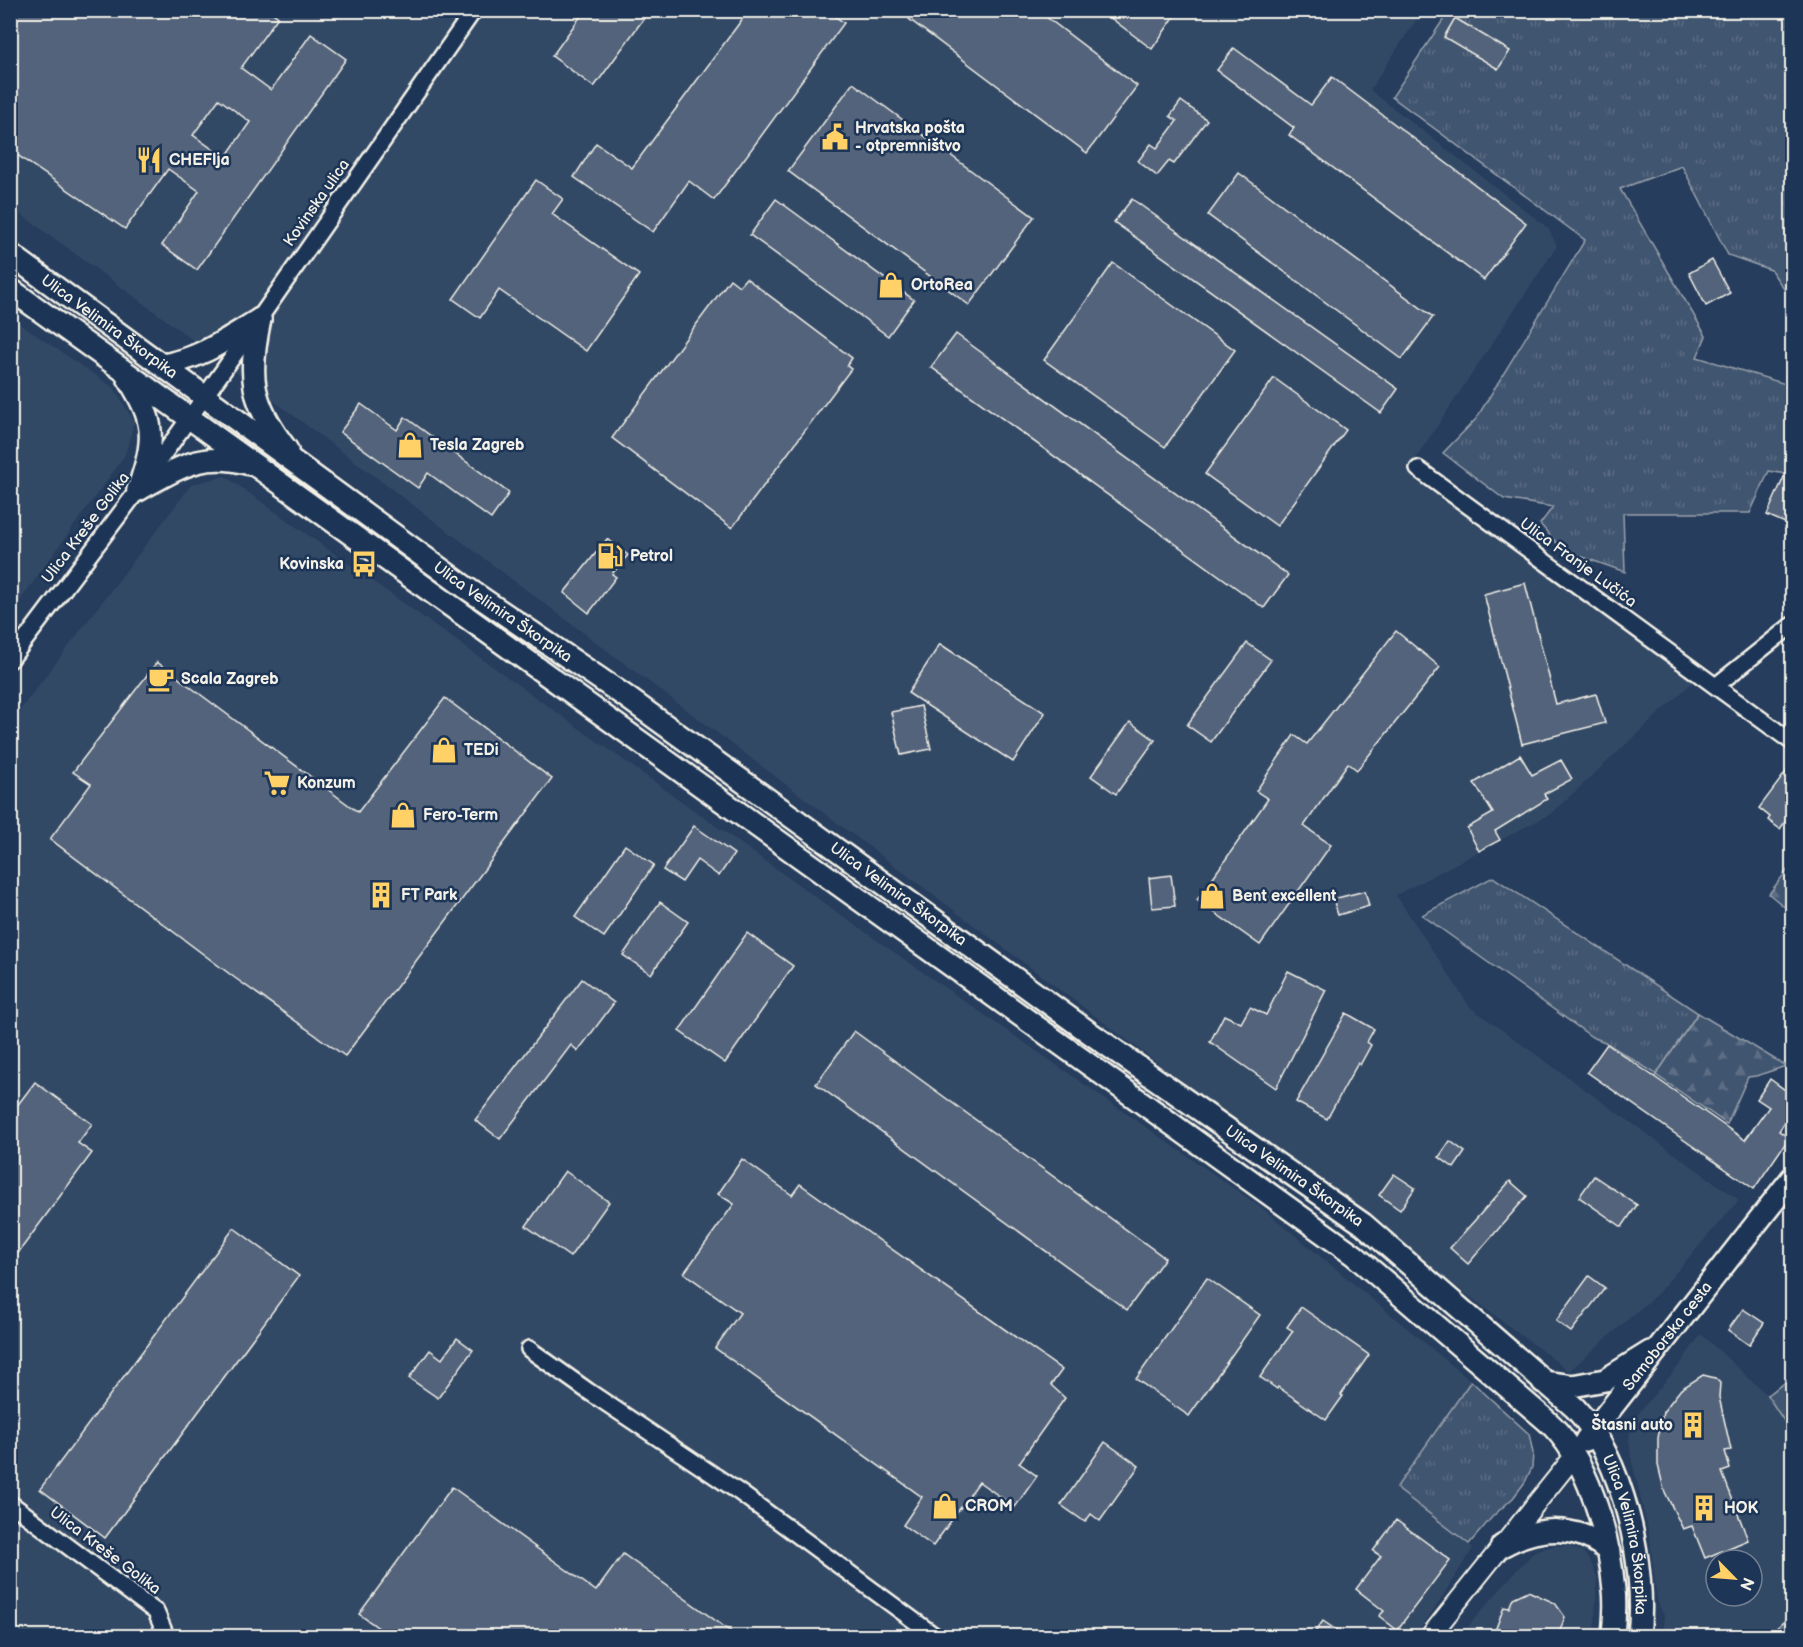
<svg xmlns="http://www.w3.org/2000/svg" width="1803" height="1647" font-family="'Balsamiq Sans',sans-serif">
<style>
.built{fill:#334966;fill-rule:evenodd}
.grass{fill:url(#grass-tufts);stroke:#9aa2ac;stroke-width:1.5}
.forest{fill:url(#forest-firs);stroke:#9aa2ac;stroke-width:1.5}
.building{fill:#52647b;stroke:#f4f1e8;stroke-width:1.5;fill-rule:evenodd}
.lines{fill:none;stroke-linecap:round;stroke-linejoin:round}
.minor-casing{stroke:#f4f1e8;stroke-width:20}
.tertiary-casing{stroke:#f4f1e8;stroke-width:22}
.secondary-casing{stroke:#f4f1e8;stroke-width:26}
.minor{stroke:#1d3557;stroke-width:15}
.tertiary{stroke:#1d3557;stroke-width:18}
.secondary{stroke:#1d3557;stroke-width:21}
.labels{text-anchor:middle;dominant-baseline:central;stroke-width:5;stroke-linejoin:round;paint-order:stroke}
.poi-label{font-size:16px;font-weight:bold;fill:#f4f1e8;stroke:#1d3557;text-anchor:start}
.street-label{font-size:16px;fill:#f4f1e8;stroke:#1d3557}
</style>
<defs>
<pattern id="grass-tufts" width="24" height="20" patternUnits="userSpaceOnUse" patternTransform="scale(1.5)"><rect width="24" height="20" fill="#40546f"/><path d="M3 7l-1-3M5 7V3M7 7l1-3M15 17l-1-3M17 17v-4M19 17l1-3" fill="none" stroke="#5c6d84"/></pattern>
<pattern id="forest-firs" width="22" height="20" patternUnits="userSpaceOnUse" patternTransform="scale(1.5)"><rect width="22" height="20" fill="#40546f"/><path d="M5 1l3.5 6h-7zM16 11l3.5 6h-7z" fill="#5c6d84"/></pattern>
</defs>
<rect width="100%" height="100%" fill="#263d5d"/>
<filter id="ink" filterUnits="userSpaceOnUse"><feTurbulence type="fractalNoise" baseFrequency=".0167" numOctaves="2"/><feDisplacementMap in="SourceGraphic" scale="12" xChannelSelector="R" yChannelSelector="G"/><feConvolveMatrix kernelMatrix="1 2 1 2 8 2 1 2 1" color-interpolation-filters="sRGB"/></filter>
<g filter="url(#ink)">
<!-- built -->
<g class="built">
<path d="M 11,11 L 1422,11 L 1370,90 L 1548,228 L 1557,246 L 1408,470 L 1693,682 L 1552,813 L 1396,895 L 1470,1007 L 1739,1200 L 1657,1294 L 1569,1371 L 162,317 L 11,207 Z"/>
<path d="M 11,318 L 114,388 L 134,422 L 125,455 L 11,613 Z"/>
<path d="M 225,476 L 855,925 L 1262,1208 L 1471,1381 L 1396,1488 L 1473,1548 L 1433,1611 L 1414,1636 L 11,1636 L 10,723 L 192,484 Z"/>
<path d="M 1701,1334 L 1767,1395 L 1792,1434 L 1792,1636 L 1662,1636 L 1664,1616 L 1657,1601 L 1650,1538 L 1631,1457 L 1629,1437 L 1632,1423 L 1641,1410 L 1681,1363 ZM 1716,1560 L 1752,1560 L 1752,1596 L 1716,1596 Z"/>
<path d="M 1553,1546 L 1569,1546 L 1582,1551 L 1590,1561 L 1597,1577 L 1594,1636 L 1460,1636 L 1515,1572 L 1535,1551 Z"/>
</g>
<!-- grass -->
<g class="grass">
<path d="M 1449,11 L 1792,11 L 1792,301 L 1771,270 L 1728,255 L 1682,166 L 1620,189 L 1706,336 L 1697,357 L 1792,386 L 1792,475 L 1769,471 L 1750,513 L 1623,513 L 1625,572 L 1563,550 L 1540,524 L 1553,507 L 1504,499 L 1443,453 L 1476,419 L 1585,240 L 1392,97 Z"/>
<path d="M 1493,877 L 1698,1013 L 1654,1078 L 1656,1074 L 1605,1042 L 1592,1037 L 1422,915 Z"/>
<path d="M 1792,1378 L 1792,1433 L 1767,1395 Z"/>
<path d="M 1471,1381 L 1529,1434 L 1533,1453 L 1532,1467 L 1525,1482 L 1513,1498 L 1493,1516 L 1469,1544 L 1396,1488 Z"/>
</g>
<!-- forest -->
<g class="forest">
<path d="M 1792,864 L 1792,913 L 1769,894 Z"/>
<path d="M 1698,1013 L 1786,1066 L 1756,1076 L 1748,1077 L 1727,1124 L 1656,1075 Z"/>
</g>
<!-- building -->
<g class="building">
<path d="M 10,10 L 269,10 L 278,17 L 241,68 L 271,90 L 311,34 L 346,59 L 197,270 L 162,245 L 199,191 L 168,169 L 125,229 L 10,150 ZM 219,99 L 250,122 L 225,158 L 193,135 Z"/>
<path d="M 585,10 L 650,10 L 594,87 L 552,56 Z"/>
<path d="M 749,10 L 827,10 L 844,23 L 714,200 L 689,181 L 653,232 L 574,177 L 596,143 L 632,168 Z"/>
<path d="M 915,10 L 1037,10 L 1137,86 L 1087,153 L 909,19 Z"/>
<path d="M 1100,10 L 1179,10 L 1152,49 Z"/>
<path d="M 1455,18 L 1510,51 L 1498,69 L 1444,37 Z"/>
<path d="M 1234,48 L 1311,105 L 1332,77 L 1526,223 L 1484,280 L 1289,135 L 1294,128 L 1217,70 Z"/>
<path d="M 853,83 L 1034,217 L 969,305 L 788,171 Z"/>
<path d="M 1181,101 L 1207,120 L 1174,164 L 1169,161 L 1157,176 L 1138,161 L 1151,144 L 1157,148 L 1177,121 L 1170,116 Z"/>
<path d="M 1239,173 L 1433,317 L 1402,359 L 1208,215 Z"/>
<path d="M 536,180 L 563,199 L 552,214 L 639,275 L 586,351 L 499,290 L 480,318 L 453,299 Z"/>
<path d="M 776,199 L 914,300 L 888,336 L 750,235 Z"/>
<path d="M 1132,199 L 1398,389 L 1381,413 L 1114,222 Z"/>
<path d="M 1712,260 L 1730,293 L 1706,306 L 1689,273 Z"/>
<path d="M 1113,263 L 1235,350 L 1165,447 L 1044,360 Z"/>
<path d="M 746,278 L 852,358 L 847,366 L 851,369 L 732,528 L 612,438 L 730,279 L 739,286 Z"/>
<path d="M 956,334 L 1288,575 L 1264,608 L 931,367 Z"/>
<path d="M 1274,378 L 1346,430 L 1277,526 L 1205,474 Z"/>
<path d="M 361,404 L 397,430 L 405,417 L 509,493 L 491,519 L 428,473 L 418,488 L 340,432 Z"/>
<path d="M 1792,459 L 1792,526 L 1767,515 Z"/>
<path d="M 607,539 L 628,555 L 612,574 L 616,577 L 589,613 L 564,593 Z"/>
<path d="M 1525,583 L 1556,704 L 1596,694 L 1605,723 L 1522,744 L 1484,594 Z"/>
<path d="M 1396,631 L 1440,667 L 1357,770 L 1348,763 L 1304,826 L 1331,845 L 1260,945 L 1197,900 L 1268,799 L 1256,791 L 1294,735 L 1307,744 Z"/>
<path d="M 1247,643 L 1271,660 L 1211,742 L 1187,725 Z"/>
<path d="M 940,644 L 1045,713 L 1013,762 L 908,693 Z"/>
<path d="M 157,662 L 358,812 L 445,698 L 552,779 L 345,1056 L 235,978 L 50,839 L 91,784 L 73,772 Z"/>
<path d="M 921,706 L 931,749 L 901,755 L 891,712 Z"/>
<path d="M 1130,722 L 1155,740 L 1116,794 L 1091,776 Z"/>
<path d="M 1520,755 L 1532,775 L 1561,760 L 1572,779 L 1544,794 L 1547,799 L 1495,831 L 1500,840 L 1479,851 L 1467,828 L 1493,813 L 1474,783 Z"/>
<path d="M 1792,764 L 1792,812 L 1780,829 L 1768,820 L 1770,817 L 1759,808 Z"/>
<path d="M 694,826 L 734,854 L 719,876 L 697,860 L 682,882 L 663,870 Z"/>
<path d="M 625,845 L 654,865 L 604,937 L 575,917 Z"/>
<path d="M 1171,875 L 1175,906 L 1152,908 L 1149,878 Z"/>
<path d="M 1365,891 L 1369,906 L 1338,915 L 1333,899 Z"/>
<path d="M 660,902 L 688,922 L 651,974 L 623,955 Z"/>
<path d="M 747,933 L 793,966 L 725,1063 L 679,1031 Z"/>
<path d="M 1288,971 L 1326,990 L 1276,1088 L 1210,1042 L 1224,1015 L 1241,1023 L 1250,1007 L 1266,1015 Z"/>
<path d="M 582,979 L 614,1003 L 578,1051 L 571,1045 L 500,1139 L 475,1120 Z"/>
<path d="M 1346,1013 L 1374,1029 L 1367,1042 L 1371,1045 L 1360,1065 L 1358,1063 L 1327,1119 L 1296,1102 Z"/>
<path d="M 854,1031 L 1165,1258 L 1127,1310 L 816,1084 Z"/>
<path d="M 1607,1044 L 1745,1140 L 1769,1107 L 1757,1099 L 1770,1079 L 1792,1095 L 1792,1111 L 1779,1131 L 1789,1138 L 1754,1189 L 1587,1072 Z"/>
<path d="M 35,1082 L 92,1124 L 78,1143 L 92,1153 L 10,1264 L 10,1115 Z"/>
<path d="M 1450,1141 L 1465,1152 L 1454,1168 L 1439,1157 Z"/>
<path d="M 742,1159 L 792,1195 L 800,1184 L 1062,1370 L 1051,1385 L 1065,1398 L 1019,1463 L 1037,1476 L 1015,1507 L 979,1482 L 933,1546 L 903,1525 L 922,1497 L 715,1348 L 740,1313 L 684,1273 L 734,1204 L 718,1194 Z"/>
<path d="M 565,1171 L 609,1202 L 570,1257 L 526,1226 Z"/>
<path d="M 1394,1174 L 1415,1188 L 1400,1210 L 1379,1195 Z"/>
<path d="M 1594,1176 L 1637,1205 L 1622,1227 L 1579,1197 Z"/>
<path d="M 1510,1181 L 1527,1196 L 1468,1264 L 1450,1248 Z"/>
<path d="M 234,1228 L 299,1276 L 105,1538 L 40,1489 Z"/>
<path d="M 1589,1276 L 1605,1288 L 1571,1332 L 1556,1321 Z"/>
<path d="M 1207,1278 L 1260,1315 L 1189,1416 L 1136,1379 Z"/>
<path d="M 1301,1307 L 1369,1355 L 1341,1395 L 1343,1396 L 1326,1420 L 1278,1387 L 1277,1389 L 1260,1377 L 1293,1331 L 1287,1327 Z"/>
<path d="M 1743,1309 L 1764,1323 L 1749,1345 L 1728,1330 Z"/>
<path d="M 457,1338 L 473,1350 L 438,1398 L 409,1378 L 430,1350 L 442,1359 Z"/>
<path d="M 1703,1375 L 1715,1378 L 1720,1383 L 1719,1397 L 1731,1450 L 1725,1451 L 1730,1469 L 1722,1472 L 1748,1540 L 1705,1558 L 1692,1526 L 1683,1529 L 1664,1490 L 1658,1465 L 1658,1438 L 1663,1412 L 1670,1403 L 1681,1389 Z"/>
<path d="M 1105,1442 L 1139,1466 L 1100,1521 L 1091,1514 L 1085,1522 L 1061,1505 Z"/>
<path d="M 452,1487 L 596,1591 L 623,1554 L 737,1636 L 390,1636 L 359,1614 Z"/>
<path d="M 1396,1520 L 1450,1560 L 1397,1630 L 1379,1616 L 1384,1611 L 1356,1589 L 1381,1556 L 1373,1551 Z"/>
<path d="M 1528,1591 L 1555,1603 L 1565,1617 L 1558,1636 L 1493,1636 L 1504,1607 L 1509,1608 L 1513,1598 Z"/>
<path d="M 1792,1614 L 1792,1636 L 1768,1636 Z"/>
<path d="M 1323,1621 L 1345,1636 L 1312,1636 Z"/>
</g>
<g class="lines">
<!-- minor casing -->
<g class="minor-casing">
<g id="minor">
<path d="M 1418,469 L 1792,742"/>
<path d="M 10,660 L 138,490 L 225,368 L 474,10"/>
<path d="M 1717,685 L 1792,625"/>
<path d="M 529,1349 L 588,1391 L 739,1492 L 935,1636"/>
<path d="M 10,1503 L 156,1612 L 166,1636"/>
</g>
</g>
<!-- tertiary casing -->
<g class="tertiary-casing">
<path id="tertiary" d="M 1430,1636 L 1575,1455"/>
</g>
<!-- secondary casing -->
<g class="secondary-casing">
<g id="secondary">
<path id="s1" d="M 10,254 L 465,587 L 625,696 L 1090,1033 L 1363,1224 L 1575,1408 C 1624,1460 1647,1567 1639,1636"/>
<path d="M 10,289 L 1354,1255 L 1546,1420 C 1588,1456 1609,1536 1614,1590 C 1616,1605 1614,1622 1613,1636"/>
<path d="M 260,319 C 248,375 250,403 287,450"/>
<path d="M 162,365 C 200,359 227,339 260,319"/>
<path d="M 127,376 C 156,423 156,437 138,490"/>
<path d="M 138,490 C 179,468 203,450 250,464"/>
<path d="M 1543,1382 L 1572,1386 L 1605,1380 L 1650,1352"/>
<path id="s2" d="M 1586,1440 L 1792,1178"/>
<path d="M 1502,1546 C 1537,1526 1578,1523 1609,1552"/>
</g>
</g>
<!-- minor -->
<use href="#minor" class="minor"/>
<!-- tertiary -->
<use href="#tertiary" class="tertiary"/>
<!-- secondary -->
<use href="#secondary" class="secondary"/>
</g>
</g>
<!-- icons -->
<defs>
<g id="civic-bare" transform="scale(2.07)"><path d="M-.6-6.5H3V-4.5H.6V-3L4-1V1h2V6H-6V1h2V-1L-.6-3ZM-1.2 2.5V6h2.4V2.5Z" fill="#ffd166" stroke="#1d3557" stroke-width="2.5" paint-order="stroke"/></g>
<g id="restaurant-bare" transform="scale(2.07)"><path d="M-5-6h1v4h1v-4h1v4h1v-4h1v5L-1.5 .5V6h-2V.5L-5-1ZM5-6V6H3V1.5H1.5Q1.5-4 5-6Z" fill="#ffd166" stroke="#1d3557" stroke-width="2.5" paint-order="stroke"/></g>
<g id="shop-bare" transform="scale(2.07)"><path d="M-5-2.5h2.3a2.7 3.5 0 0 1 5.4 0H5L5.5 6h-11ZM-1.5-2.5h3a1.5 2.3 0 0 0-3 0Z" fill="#ffd166" stroke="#1d3557" stroke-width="2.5" paint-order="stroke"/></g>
<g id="fuel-bare" transform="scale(2.07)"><path d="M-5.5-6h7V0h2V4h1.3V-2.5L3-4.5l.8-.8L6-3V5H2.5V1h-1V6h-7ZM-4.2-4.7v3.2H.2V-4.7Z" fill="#ffd166" stroke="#1d3557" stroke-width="2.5" paint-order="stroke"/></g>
<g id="bus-bare" transform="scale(2.07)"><path d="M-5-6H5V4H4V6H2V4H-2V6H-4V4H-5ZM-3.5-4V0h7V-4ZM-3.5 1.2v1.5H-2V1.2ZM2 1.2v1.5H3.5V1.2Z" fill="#ffd166" stroke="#1d3557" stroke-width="2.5" paint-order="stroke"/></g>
<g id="cafe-bare" transform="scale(2.07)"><path d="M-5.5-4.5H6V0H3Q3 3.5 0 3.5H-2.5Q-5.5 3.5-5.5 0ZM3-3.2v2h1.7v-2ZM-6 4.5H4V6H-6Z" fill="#ffd166" stroke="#1d3557" stroke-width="2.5" paint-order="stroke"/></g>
<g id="supermarket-bare" transform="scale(2.07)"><path d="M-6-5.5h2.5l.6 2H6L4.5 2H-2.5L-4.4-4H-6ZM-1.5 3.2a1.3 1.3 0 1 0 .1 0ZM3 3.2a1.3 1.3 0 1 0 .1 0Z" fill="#ffd166" stroke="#1d3557" stroke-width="2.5" paint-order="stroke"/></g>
<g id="building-bare" transform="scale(2.07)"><path d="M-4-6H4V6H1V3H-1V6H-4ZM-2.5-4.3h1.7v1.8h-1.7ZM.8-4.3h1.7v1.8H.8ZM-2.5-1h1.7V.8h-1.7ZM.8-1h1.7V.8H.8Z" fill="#ffd166" stroke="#1d3557" stroke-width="2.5" paint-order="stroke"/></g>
</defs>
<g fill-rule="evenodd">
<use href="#civic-bare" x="835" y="137"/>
<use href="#restaurant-bare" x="149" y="160"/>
<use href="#shop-bare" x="891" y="285"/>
<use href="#shop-bare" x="410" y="445"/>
<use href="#fuel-bare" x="610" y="556"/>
<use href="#bus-bare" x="364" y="564"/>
<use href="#cafe-bare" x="161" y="679"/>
<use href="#shop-bare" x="444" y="750"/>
<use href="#supermarket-bare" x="277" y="783"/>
<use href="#shop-bare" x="403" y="815"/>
<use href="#building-bare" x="381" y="895"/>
<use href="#shop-bare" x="1212" y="896"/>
<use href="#building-bare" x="1693" y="1425"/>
<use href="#shop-bare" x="945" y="1506"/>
<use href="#building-bare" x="1704" y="1508"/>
</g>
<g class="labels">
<!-- poi labels -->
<g class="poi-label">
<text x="855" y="128">Hrvatska pošta<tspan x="855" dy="18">- otpremništvo</tspan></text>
<text x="169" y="160">CHEFlja</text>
<text x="911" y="285">OrtoRea</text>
<text x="430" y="445">Tesla Zagreb</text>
<text x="630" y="556">Petrol</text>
<text x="344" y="564" text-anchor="end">Kovinska</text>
<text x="181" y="679">Scala Zagreb</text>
<text x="464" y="750">TEDi</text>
<text x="297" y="783">Konzum</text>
<text x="423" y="815">Fero-Term</text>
<text x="401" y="895">FT Park</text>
<text x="1232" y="896">Bent excellent</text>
<text x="1673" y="1425" text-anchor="end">Štasni auto</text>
<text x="965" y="1506">CROM</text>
<text x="1724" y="1508">HOK</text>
</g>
<!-- street labels -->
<g class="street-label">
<text transform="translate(317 203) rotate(-55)">Kovinska ulica</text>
<text stroke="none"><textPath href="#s1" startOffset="123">Ulica Velimira Škorpika</textPath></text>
<text transform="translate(86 528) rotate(-53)">Ulica Kreše Golika</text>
<text transform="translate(1578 563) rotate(36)">Ulica Franje Lučića</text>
<text stroke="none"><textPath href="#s1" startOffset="609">Ulica Velimira Škorpika</textPath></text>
<text stroke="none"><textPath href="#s1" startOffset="1095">Ulica Velimira Škorpika</textPath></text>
<text stroke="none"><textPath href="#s1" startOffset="1581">Ulica Velimira Škorpika</textPath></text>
<text stroke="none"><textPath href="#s2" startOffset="132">Samoborska cesta</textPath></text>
<text stroke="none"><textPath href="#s1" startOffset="2085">Ulica Velimira Škorpika</textPath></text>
<text transform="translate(105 1551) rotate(37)">Ulica Kreše Golika</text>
</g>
</g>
<!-- margin -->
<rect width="1803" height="1647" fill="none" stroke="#1d3557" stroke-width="36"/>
<rect x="18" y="18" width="1767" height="1611" fill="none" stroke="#f4f1e8" stroke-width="2" filter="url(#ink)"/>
<!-- north arrow -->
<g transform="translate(1734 1578) rotate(115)"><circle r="28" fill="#1d3557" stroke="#738091" stroke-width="1.5"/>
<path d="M0-4.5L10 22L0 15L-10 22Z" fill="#ffd166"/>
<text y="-9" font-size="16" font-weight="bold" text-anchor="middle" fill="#f4f1e8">N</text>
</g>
</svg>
